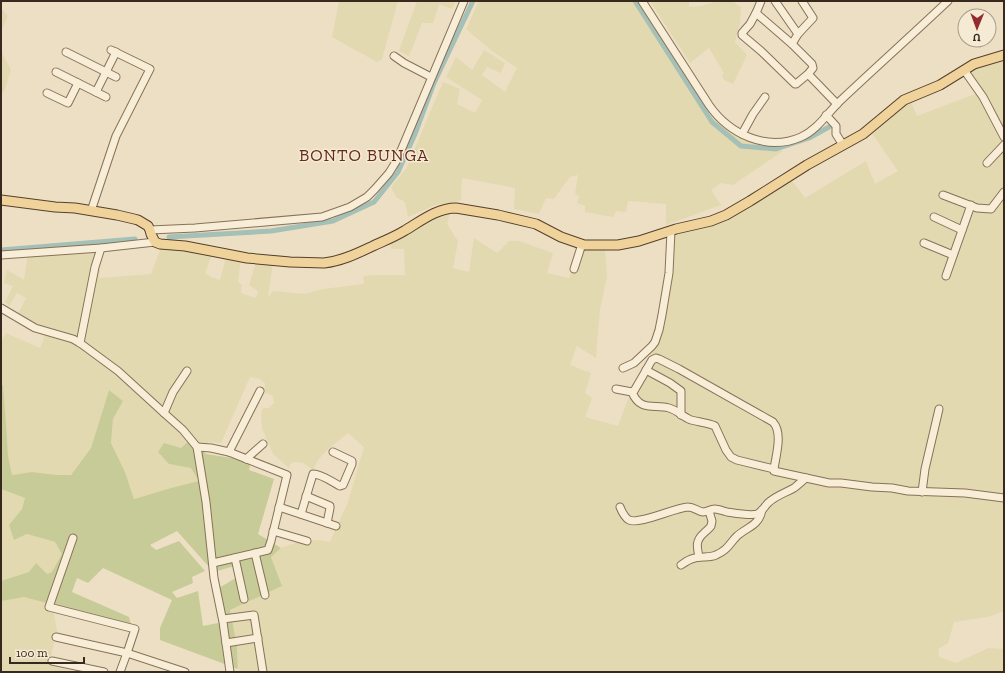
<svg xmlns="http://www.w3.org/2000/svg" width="1005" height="673" font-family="'Zilla Slab',serif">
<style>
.farmland{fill:#e3d9b0}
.green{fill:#c7cb97;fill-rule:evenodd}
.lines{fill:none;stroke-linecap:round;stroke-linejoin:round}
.canal{stroke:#a5c0b7;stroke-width:5}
.minor-casing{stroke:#87715a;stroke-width:9}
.major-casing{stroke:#553f2e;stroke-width:11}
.minor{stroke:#f8edd6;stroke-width:7}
.major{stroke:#f0d39b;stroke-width:9}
.labels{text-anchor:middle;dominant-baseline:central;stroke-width:3;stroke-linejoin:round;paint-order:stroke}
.quarter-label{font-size:17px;letter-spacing:1px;fill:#642a1e;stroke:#f5ead3}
</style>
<rect width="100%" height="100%" fill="#eddfc3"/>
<!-- farmland -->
<g class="farmland">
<path d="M 339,1 L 398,1 L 382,59 L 377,62 L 332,37 Z"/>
<path d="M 417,1 L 456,1 L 452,9 L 439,4 L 433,23 L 422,23 L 409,56 L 399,51 Z"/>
<path d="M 479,1 L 632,1 L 659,28 L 707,105 L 733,132 L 744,140 L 760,143 L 783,151 L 733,185 L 721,183 L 711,190 L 721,205 L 666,225 L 666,204 L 628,201 L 626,212 L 616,211 L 613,217 L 585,212 L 585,206 L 577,203 L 579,196 L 575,194 L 578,175 L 570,177 L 561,189 L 554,199 L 546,198 L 539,214 L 514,209 L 515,188 L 462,178 L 461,200 L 452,203 L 435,205 L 408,217 L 405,202 L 396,197 L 391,187 L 406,169 L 443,82 L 460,89 L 457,104 L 475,113 L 482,100 L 471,93 L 446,77 L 456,57 L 472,70 L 484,50 L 505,63 L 501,73 L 487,67 L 482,75 L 505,92 L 517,68 L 492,51 L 466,29 Z"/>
<path d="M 650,1 L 689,1 L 689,7 L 701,6 L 718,1 L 732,1 L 741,7 L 740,23 L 735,42 L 747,55 L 733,84 L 724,80 L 722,76 L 724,73 L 709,48 L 690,63 Z"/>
<path d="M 1,8 L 8,16 L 1,32 L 1,40 Z"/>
<path d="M 1,51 L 11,70 L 5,89 L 1,96 Z"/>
<path d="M 1004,54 L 1004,611 L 988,617 L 954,622 L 948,643 L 938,649 L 939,657 L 956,663 L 988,648 L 1004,649 L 1004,672 L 239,672 L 237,646 L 230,610 L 282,586 L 271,557 L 281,548 L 298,542 L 318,540 L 330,542 L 348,502 L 364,447 L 348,433 L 327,450 L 318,460 L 313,470 L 303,463 L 294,462 L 291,463 L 289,468 L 273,454 L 262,428 L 261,415 L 263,408 L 269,408 L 274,403 L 273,396 L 264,392 L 265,383 L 260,379 L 250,377 L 221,443 L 208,442 L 203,451 L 181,448 L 164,443 L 169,464 L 192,468 L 200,481 L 171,488 L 134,499 L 125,472 L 111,443 L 113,419 L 123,401 L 109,390 L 91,448 L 71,475 L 57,475 L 32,472 L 12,475 L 8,456 L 7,437 L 3,385 L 1,385 L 1,343 L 6,333 L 40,348 L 44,338 L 45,330 L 18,314 L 26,298 L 17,293 L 9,306 L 5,302 L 13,286 L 4,283 L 7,270 L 24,280 L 28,254 L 103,249 L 99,278 L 151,274 L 162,245 L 213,252 L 205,273 L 211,277 L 220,280 L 227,254 L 241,258 L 238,282 L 242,285 L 241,293 L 256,298 L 258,291 L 249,285 L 257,259 L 273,263 L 268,297 L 273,291 L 305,294 L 323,289 L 364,284 L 363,276 L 376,275 L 405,275 L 404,249 L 391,249 L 390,240 L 433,212 L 450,212 L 447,224 L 458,241 L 453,268 L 469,272 L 474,238 L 497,253 L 509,241 L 519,241 L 553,253 L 547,273 L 569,278 L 582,245 L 605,249 L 607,277 L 600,309 L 596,358 L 577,346 L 570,365 L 591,373 L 585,393 L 592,398 L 585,417 L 618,426 L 632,388 L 645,365 L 662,329 L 669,302 L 674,268 L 675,230 L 710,221 L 789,177 L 805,198 L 866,161 L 875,184 L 898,171 L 871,132 L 909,97 L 917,116 L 978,93 L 963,71 Z"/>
<path d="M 1,489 L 25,498 L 22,509 L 9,525 L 15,540 L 27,534 L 55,542 L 62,554 L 52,604 L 57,630 L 49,665 L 76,672 L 1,672 Z"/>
</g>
<!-- green -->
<path class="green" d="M 1,385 L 3,385 L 7,437 L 8,456 L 12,475 L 32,472 L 57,475 L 71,475 L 91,448 L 109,390 L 123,401 L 113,419 L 111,443 L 125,472 L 134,499 L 171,488 L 199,481 L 191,468 L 169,464 L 158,452 L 164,443 L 181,448 L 191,439 L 206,454 L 251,461 L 249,470 L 274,479 L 258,534 L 281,548 L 271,557 L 282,586 L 230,610 L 237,646 L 238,669 L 160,640 L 160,628 L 172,600 L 103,568 L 88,583 L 77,578 L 72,592 L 129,617 L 131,625 L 24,597 L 1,601 L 1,581 L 29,572 L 36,563 L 47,574 L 52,572 L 62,554 L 55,542 L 27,534 L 14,540 L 9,525 L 22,509 L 25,498 L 1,489 ZM 177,531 L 209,567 L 210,573 L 238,565 L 241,575 L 217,589 L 223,622 L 203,626 L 198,591 L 177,598 L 172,592 L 193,583 L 192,577 L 205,571 L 179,541 L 156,550 L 150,545 Z"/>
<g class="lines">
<!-- canal -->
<g class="canal">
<path d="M 635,1 L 712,122 L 741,146 L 776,149 L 809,138 L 829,127"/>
<path d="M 169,237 L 271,231 L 333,221 L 374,202 L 398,172 L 415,134 L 434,83 L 473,1"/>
<path d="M 1,250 L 135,239"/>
</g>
<!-- minor casing -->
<g class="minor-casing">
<g id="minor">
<path d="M 642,1 L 709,105 C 729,134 767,152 801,137 C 817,130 827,114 839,102 C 875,68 912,35 948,1"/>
<path d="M 775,1 L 798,34"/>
<path d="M 756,13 L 761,1"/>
<path d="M 792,44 L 798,34 L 813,18 L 802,1"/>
<path d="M 66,52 L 116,77"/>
<path d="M 394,56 L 404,63 L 431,77"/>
<path d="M 964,70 L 983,97 L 1004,137"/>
<path d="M 56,72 L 96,92 L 116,52"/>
<path d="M 808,74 L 813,68 L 812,64 L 792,44 L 756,13 L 750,24 L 742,33 L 742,35 L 761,51 L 795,84 L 796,84 L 808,74 L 837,104"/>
<path d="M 96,92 L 106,97"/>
<path d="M 47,93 L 68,103 L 78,83"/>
<path d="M 826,115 L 836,126 L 836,134 L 843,145"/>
<path d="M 742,134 L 753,114 L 765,97"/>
<path d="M 987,163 L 1004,145"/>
<path d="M 943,195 L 977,208 L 991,209 L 1004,192"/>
<path d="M 91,211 L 116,136 L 150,69 L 111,50"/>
<path d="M 934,217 L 962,230"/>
<path d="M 150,230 L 195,228 L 322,217 L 350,207 L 367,197 L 375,189 L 389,173 L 397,160 L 464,1"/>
<path d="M 924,243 L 953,255"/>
<path d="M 1,255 L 101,248 L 155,242"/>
<path d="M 574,269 L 582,244"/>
<path d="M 946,276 L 971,205"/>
<path d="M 1,308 L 35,328 L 73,339 L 80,343 L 118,371 L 164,413 L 183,430 L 197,447 L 206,502 L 214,578 L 223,622 L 230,672"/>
<path d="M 80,343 L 95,267 L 101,248"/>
<path d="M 623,368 L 634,363 L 652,346 L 655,342 L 659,330 L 662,315 L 669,273 L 671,231"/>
<path d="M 646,370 L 670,383 L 681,391 L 681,415"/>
<path d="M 616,389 L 632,392 L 634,391 L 652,360 L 656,358 L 659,359 L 679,369 L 773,422 C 783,433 776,455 774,469 L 774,471 L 829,483 L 841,483 L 872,487 L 892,488 L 908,491 L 965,493 L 1004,498"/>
<path d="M 632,392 C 640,412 654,404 669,408 C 677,410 683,417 691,420 C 699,422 708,423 715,426 L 726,450 L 731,457 L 737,460 L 774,469"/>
<path d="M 164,413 L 173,392 L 187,371"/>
<path d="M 197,447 L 211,448 L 229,452 L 287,475 L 271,541 L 268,550 L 213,563"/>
<path d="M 229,452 L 260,391"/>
<path d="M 246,459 L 263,444"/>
<path d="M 922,492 L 925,469 L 939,409"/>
<path d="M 279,507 L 327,523 L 330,508 L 330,506 L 306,496"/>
<path d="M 620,507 C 622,512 624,517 629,520 C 639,525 674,508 688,507 C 694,507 697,511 703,512 C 707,512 710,509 715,509 C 718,509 723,511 727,512 C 734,513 750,516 757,514 C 762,512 764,507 768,503 C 775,496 785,493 794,488 C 798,485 802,481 806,478"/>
<path d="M 301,514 L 313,474 C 322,474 332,482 340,486 L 343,485 L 352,464 L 352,461 L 333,452"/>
<path d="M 327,523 L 336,526"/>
<path d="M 273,531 L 307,541"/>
<path d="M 73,538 L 49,607 L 135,629 L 127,653 L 120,672"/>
<path d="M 255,553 L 265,595"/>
<path d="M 699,557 C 697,547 695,541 704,533 C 707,530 709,529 711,526 L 712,521 L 709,511"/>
<path d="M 235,558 L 244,599"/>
<path d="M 681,565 C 685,562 690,559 695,558 C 702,556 710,558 716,555 C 728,550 729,544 737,536 C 747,527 759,526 762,510"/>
<path d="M 223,619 L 254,615 L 263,672"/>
<path d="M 56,637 L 127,653 L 185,672"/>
<path d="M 226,643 L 258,638"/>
<path d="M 52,661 L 104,672"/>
</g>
</g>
<!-- major casing -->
<g class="major-casing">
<path id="major" d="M 1,200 L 55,207 L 75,208 L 117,215 L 134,219 L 138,220 L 148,226 L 150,230 L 151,234 L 155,242 L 160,244 L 185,246 L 247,258 L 290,262 L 324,263 C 342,261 358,253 373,246 C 384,241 394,237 404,231 C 421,221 437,208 456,208 L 498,215 L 536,224 L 561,237 L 584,245 L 618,245 L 639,241 L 676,229 L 711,221 L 726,215 L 750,201 L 807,165 L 863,134 L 904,100 L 940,85 L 974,64 L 1004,55"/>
</g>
<!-- minor -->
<use href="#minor" class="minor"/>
<!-- major -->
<use href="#major" class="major"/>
</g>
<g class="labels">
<!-- quarter labels -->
<g class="quarter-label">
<text x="364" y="155">BONTO BUNGA</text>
</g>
</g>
<!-- border -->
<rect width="1005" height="673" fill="none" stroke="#37291e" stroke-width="4"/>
<!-- north arrow -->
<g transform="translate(977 28) rotate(181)"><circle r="19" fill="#f5ead3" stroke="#a99d8b"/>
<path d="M0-3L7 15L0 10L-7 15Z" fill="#962b2f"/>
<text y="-6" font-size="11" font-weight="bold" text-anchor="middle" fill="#37291e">U</text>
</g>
<!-- scale -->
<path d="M10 657v6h74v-6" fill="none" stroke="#37291e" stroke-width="2"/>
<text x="16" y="657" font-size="12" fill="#37291e" stroke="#f5ead3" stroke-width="3" paint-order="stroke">100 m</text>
</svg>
